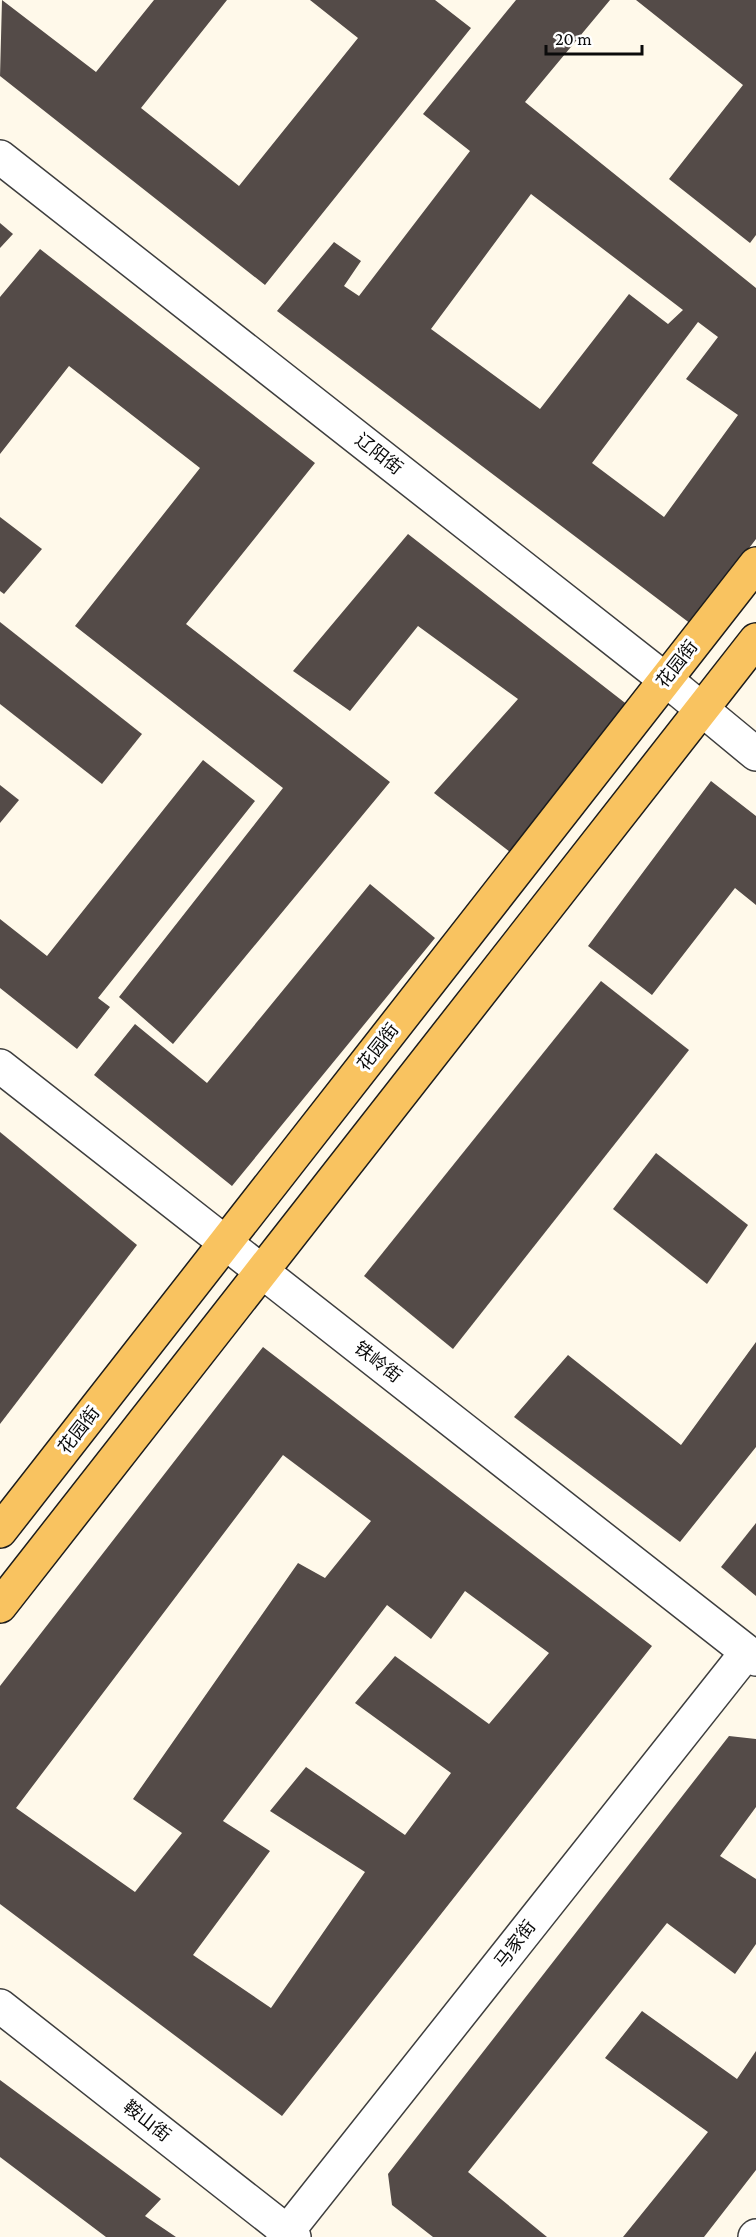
<svg xmlns="http://www.w3.org/2000/svg" width="756" height="2237" font-family="'Crimson Pro','Noto Sans SC',serif">
<style>
.building{fill:#544b48;fill-rule:evenodd}
.lines{fill:none;stroke-linecap:round;stroke-linejoin:round}
.minor-casing{stroke:#3e3e3e;stroke-width:36}
.major-casing{stroke:#1c1c1c;stroke-width:36}
.minor{stroke:#fff;stroke-width:33}
.major{stroke:#f9c360;stroke-width:33}
.labels{text-anchor:middle;dominant-baseline:central;stroke-width:6;stroke-linejoin:round;paint-order:stroke}
.street-label{font-size:18px;fill:#0b0b0b;stroke:#fff}
</style>
<rect width="100%" height="100%" fill="#fff9ea"/>
<!-- building -->
<g class="building">
<path d="M 2,0 L 96,72 L 154,0 L 227,0 L 141,108 L 239,186 L 358,38 L 310,0 L 435,0 L 471,28 L 265,285 L 0,76 Z"/>
<path d="M 516,0 L 610,0 L 525,102 L 756,288 L 756,539 L 691,624 L 277,311 L 334,242 L 361,261 L 344,286 L 359,296 L 470,151 L 423,114 ZM 531,194 L 683,310 L 668,324 L 629,294 L 540,409 L 431,329 ZM 698,322 L 718,337 L 686,379 L 738,415 L 664,517 L 592,463 Z"/>
<path d="M 636,0 L 756,0 L 756,235 L 750,243 L 669,179 L 743,85 Z"/>
<path d="M 0,223 L 13,234 L 0,248 Z"/>
<path d="M 40,249 L 315,463 L 186,624 L 390,782 L 173,1044 L 119,997 L 283,788 L 75,626 L 200,468 L 69,366 L 0,454 L 0,297 Z"/>
<path d="M 0,517 L 42,549 L 4,594 L 0,591 Z"/>
<path d="M 408,534 L 629,706 L 510,852 L 434,793 L 518,699 L 418,626 L 350,711 L 293,671 Z"/>
<path d="M 0,622 L 142,734 L 102,784 L 0,704 Z"/>
<path d="M 203,760 L 255,801 L 98,998 L 110,1007 L 77,1049 L 0,988 L 0,919 L 47,956 Z"/>
<path d="M 711,781 L 756,816 L 756,905 L 735,888 L 652,995 L 588,946 Z"/>
<path d="M 0,785 L 19,800 L 0,823 Z"/>
<path d="M 370,884 L 435,938 L 232,1186 L 94,1075 L 135,1024 L 207,1083 Z"/>
<path d="M 601,981 L 689,1050 L 453,1349 L 364,1276 Z"/>
<path d="M 0,1132 L 137,1245 L 0,1424 Z"/>
<path d="M 656,1153 L 748,1225 L 707,1284 L 613,1209 Z"/>
<path d="M 756,1342 L 756,1447 L 680,1542 L 514,1417 L 568,1355 L 681,1445 Z"/>
<path d="M 263,1347 L 652,1646 L 282,2116 L 0,1904 L 0,1686 ZM 283,1455 L 371,1521 L 325,1578 L 298,1563 L 133,1799 L 182,1833 L 135,1892 L 16,1808 ZM 465,1591 L 549,1653 L 489,1724 L 395,1656 L 355,1703 L 451,1773 L 405,1835 L 306,1767 L 270,1811 L 365,1872 L 271,2008 L 193,1955 L 270,1851 L 223,1821 L 387,1605 L 431,1639 Z"/>
<path d="M 756,1523 L 756,1596 L 721,1567 Z"/>
<path d="M 729,1736 L 756,1739 L 756,1807 L 720,1856 L 756,1879 L 756,1944 L 735,1974 L 667,1923 L 468,2172 L 547,2237 L 433,2237 L 392,2205 L 388,2174 Z"/>
<path d="M 642,2011 L 737,2079 L 756,2051 L 756,2170 L 704,2237 L 623,2237 L 708,2132 L 605,2058 Z"/>
<path d="M 0,2080 L 161,2199 L 145,2216 L 176,2237 L 106,2237 L 0,2157 Z"/>
</g>
<g class="lines">
<!-- minor casing -->
<g class="minor-casing">
<g id="minor">
<path d="M 0,157 L 681,692 L 756,754"/>
<path d="M 0,1066 L 756,1659"/>
<path d="M 0,2006 L 294,2237"/>
<path d="M 283,2237 L 747,1652"/>
<path d="M 755,2237 L 756,2236"/>
</g>
</g>
<!-- major casing -->
<g class="major-casing">
<g id="major">
<path d="M 0,1531 L 756,564"/>
<path d="M 0,1606 L 756,640"/>
</g>
</g>
<!-- minor -->
<use href="#minor" class="minor"/>
<!-- major -->
<use href="#major" class="major"/>
</g>
<g class="labels">
<!-- street labels -->
<g class="street-label">
<text transform="translate(379 454) rotate(38)">辽阳街</text>
<text transform="translate(677 664) rotate(-52)">花园街</text>
<text transform="translate(378 1047) rotate(-52)">花园街</text>
<text transform="translate(378 1362) rotate(38)">铁岭街</text>
<text transform="translate(79 1430) rotate(-52)">花园街</text>
<text transform="translate(515 1944) rotate(-52)">马家街</text>
<text transform="translate(147 2121) rotate(38)">鞍山街</text>
</g>
</g>
<!-- scale -->
<path d="M546 45v9h96v-9" fill="none" stroke="#0b0b0b" stroke-width="3"/>
<text x="555" y="45" font-size="18" fill="#0b0b0b" stroke="#ffffff" stroke-width="4.5" paint-order="stroke">20 m</text>
</svg>
